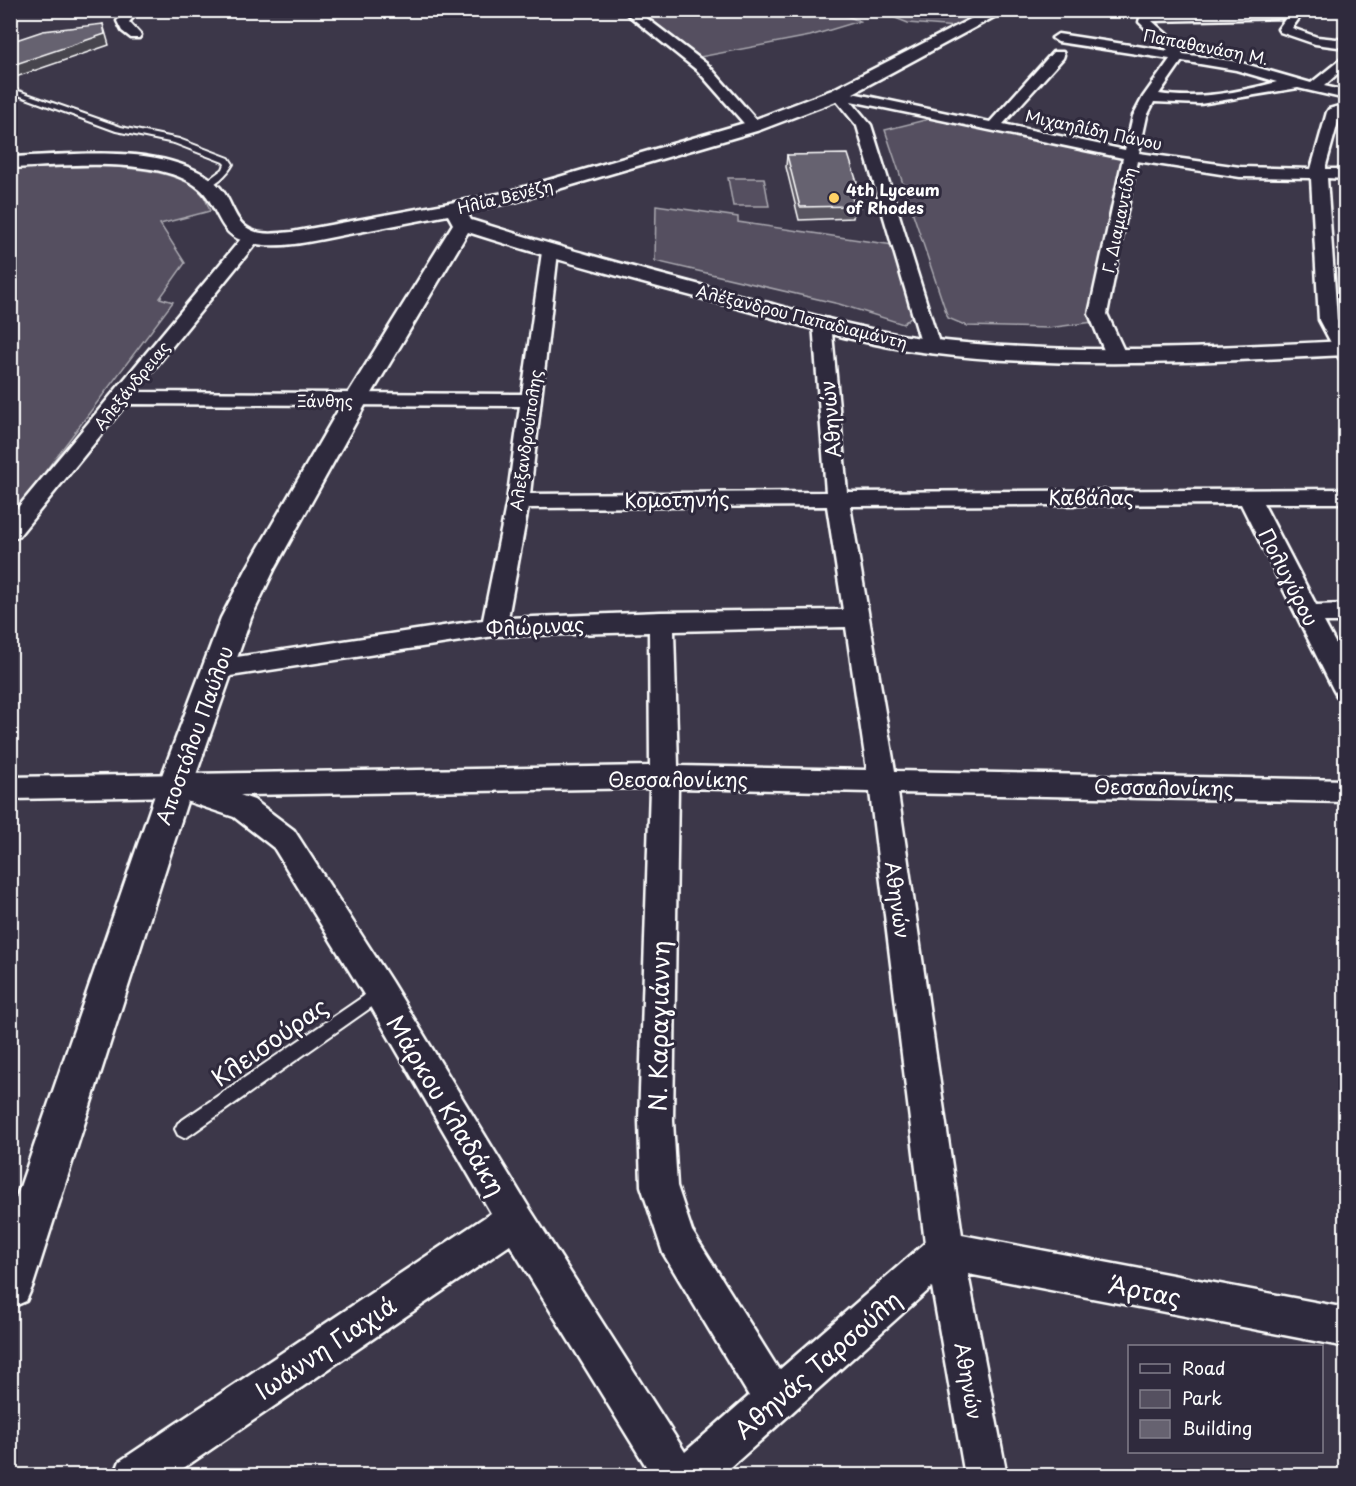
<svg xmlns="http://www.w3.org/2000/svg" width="1356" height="1486" font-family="'Playpen Sans',sans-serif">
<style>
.green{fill:#555060;stroke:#aaa8b0;stroke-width:1.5}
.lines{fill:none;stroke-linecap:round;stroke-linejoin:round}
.lane-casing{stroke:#fff;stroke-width:4}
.street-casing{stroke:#fff;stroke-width:5}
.secondary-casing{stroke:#fff;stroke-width:5}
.lane{fill:#2f2a3d;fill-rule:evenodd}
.street{fill:#2f2a3d;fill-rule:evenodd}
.secondary{fill:#2f2a3d;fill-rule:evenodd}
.wall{fill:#585460;stroke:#fff;stroke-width:1.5}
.shaded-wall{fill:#47454e;stroke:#fff;stroke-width:1.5}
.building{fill:#666270;stroke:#fff;stroke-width:1.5}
.poi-dot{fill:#ffd166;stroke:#2f2a3d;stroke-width:2}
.labels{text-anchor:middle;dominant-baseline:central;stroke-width:6;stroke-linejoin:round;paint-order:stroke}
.far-street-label{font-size:16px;fill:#fff;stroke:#2f2a3d}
.far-poi-label{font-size:16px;font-weight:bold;fill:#fff;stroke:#2f2a3d;text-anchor:start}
.street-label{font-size:20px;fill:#fff;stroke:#2f2a3d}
.near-street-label{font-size:24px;fill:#fff;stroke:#2f2a3d}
</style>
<rect width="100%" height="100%" fill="#3c3749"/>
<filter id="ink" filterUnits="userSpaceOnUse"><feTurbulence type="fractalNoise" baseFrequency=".0167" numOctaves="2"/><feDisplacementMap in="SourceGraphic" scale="12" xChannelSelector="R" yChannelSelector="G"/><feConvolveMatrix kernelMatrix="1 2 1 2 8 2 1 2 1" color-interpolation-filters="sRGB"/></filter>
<g filter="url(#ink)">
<!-- green -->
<g class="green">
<path d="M 830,10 L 860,21 L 810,36 L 700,57 L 640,11 Z"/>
<path d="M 878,11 L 987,11 L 957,27 L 908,23 Z"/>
<path d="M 933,118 L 1126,160 L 1093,322 L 1048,328 L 967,326 L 948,318 L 885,130 Z"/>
<path d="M 96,166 C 124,167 183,170 202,194 C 206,198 208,206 210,211 L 160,224 L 185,263 L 160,298 L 173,302 L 11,517 L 10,169 Z"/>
<path d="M 728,178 L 764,178 L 769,206 L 733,206 Z"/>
<path d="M 656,205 L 738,217 L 738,222 L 893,245 L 917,311 L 903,324 L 839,304 L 655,261 Z"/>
</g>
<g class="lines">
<!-- lane casing -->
<g class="lane-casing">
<g id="lane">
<path d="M 10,88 L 121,127 L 179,139 L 229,158 L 233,164 C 228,173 215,187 204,187 L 204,183 L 223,169 L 225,164 L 223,162 L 174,143 L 116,131 L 10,92 Z"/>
<path d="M 380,985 L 386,987 L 388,992 L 386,997 L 190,1135 L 184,1138 L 178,1135 L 175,1129 L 178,1123 Z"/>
</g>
</g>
<!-- street casing -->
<g class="street-casing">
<g id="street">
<path d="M 127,10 L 140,10 L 129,22 L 141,35 L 139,38 L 131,38 L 122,31 L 117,21 Z"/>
<path d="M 622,10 L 636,10 L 708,65 L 759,123 L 761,126 L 759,129 L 749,129 L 698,71 Z"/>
<path d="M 1142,10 L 1154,10 L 1153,14 L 1305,10 L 1292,28 L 1317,37 L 1346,40 L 1346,48 L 1315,44 L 1280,32 L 1278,29 L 1286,18 L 1152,21 L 1178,44 L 1183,54 L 1238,62 L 1311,83 L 1346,55 L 1346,66 L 1324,86 L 1346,91 L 1346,99 L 1298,88 L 1200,104 L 1154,102 L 1147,116 L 1139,153 L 1240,167 L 1311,169 L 1327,112 L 1329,109 L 1346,104 L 1346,113 L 1340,115 L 1326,165 L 1326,169 L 1346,169 L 1346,179 L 1327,178 L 1337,320 L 1346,335 L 1346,360 L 1339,358 L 1337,354 L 1319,320 L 1311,178 L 1240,177 L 1137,161 L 1107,314 L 1126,355 L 1123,359 L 1109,359 L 1106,355 L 1089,314 L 1123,158 L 851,101 L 871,125 L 940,346 L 938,350 L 924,350 L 922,346 L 857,126 L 831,94 L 838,90 L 990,122 L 1053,52 L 1063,52 L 1064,55 L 1063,58 L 1003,124 L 1125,150 L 1133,116 L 1143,97 L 1170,59 L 1058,42 L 1052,38 L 1058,34 L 1169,51 L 1139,22 ZM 1182,61 L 1236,70 L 1277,82 C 1239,92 1199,100 1159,94 Z"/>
<path d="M 251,233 L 259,238 L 257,242 L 135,392 L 522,394 L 542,252 L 550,247 L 558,252 L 530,494 L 826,492 L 813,323 L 816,319 L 828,319 L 831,323 L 847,492 L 1346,489 L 1346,503 L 1263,503 L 1316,605 L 1346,604 L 1346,622 L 1324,622 L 1346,663 L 1346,698 L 1337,696 L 1333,689 L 1241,504 L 850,506 L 895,771 L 1346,780 L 1346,802 L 898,793 L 962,1235 L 1346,1308 L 1346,1347 L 968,1274 L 1007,1476 L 965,1476 L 932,1287 L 721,1476 L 652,1476 L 510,1245 L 172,1476 L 114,1476 L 120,1461 L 491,1213 L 369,1003 L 274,848 L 234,817 L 186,801 L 184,796 L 10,799 L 10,777 L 650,766 L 649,632 L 494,636 L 217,678 L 208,676 L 204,669 L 208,662 L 217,660 L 483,620 L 507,501 L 520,406 L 126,404 L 18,537 L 10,539 L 10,517 L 245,234 ZM 827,506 L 843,610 L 661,612 L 508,618 L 528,508 ZM 846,627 L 867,770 L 678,766 L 674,631 ZM 650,788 L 639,1121 L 641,1186 L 663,1253 L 749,1396 L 685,1452 L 528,1206 L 391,981 L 294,830 L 254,800 L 240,795 ZM 678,788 L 870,792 L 925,1243 L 779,1370 L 692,1231 L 677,1186 L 673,1121 Z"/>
</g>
</g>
<!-- secondary casing -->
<g class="secondary-casing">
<path id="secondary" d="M 988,10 L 1007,10 L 844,98 L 760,130 L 514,202 L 466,211 L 471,220 C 560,248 651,272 742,296 C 803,312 865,331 928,339 C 1066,356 1207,348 1346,341 L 1346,355 C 1207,362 1067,370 929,353 C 863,345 798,325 734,307 C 645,284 556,260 468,232 L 368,400 L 275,568 L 251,618 L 192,786 L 33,1285 L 26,1301 L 10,1308 L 10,1216 L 158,786 L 221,618 L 247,568 L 344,400 L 453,224 L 448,215 C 417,221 385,227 354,233 C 318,239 276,253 241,240 C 217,232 217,202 199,188 C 159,155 60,166 10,168 L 10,157 C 68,155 144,145 197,171 C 208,176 218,183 225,194 C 233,207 236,223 251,230 C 263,236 279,233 292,232 L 504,193 L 748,122 L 832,90 Z"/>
</g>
<!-- lane -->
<use href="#lane" class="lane"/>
<!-- street -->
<use href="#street" class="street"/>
<!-- secondary -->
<use href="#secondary" class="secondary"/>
</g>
<!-- wall -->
<path class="wall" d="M 787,155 L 861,195 L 860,207 L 855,207 L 853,218 L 799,220 L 786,167 Z"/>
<!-- shaded-wall -->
<path class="shaded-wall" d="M 103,24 L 109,45 L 10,79 L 10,66 Z"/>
<!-- building -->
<g class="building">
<path d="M 103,24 L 105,34 L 10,66 L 10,42 L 43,31 Z"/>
<path d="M 848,154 L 861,195 L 851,195 L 855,206 L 800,207 L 787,155 Z"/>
</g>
</g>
<!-- markers -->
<circle class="poi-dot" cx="834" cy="198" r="6"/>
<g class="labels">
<!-- far-street labels -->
<g class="far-street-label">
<text transform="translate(1206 46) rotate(11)">Παπαθανάση Μ.</text>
<text transform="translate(1094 129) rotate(12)">Μιχαηλίδη Πάνου</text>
<text transform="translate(505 196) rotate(-14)">Ηλία Βενέζη</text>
<text transform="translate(1118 220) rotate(-78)">Γ. Διαμαντίδη</text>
<text transform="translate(802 316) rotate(14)">Αλέξανδρου Παπαδιαμάντη</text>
<text transform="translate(131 385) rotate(-51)">Αλεξάνδρειας</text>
<text x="325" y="400">Ξάνθης</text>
<text transform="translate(525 440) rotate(-82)">Αλεξανδρούπολης</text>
</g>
<!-- far-poi labels -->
<g class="far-poi-label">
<text x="846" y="189">4th Lyceum<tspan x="846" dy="18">of Rhodes</tspan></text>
</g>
<!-- street labels -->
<g class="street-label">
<text transform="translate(830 419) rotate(-95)">Αθηνών</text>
<text x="1091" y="497">Καβάλας</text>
<text transform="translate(677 499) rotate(-1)">Κομοτηνής</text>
<text transform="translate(1289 577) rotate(63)">Πολυγύρου</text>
<text transform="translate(535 626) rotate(-3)">Φλώρινας</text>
<text transform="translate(194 735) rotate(-70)">Αποστόλου Παύλου</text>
<text x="678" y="779">Θεσσαλονίκης</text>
<text transform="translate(1164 787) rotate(1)">Θεσσαλονίκης</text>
<text transform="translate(898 900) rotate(82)">Αθηνών</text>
<text transform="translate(969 1381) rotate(80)">Αθηνών</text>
</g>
<!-- near-street labels -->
<g class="near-street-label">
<text transform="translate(658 1026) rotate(-89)">Ν. Καραγιάννη</text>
<text transform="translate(269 1041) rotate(-35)">Κλεισούρας</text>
<text transform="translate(447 1105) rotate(59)">Μάρκου Κλαδάκη</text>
<text transform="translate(1145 1290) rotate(11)">Άρτας</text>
<text transform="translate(325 1347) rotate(-34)">Ιωάννη Γιαχιά</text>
<text transform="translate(817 1364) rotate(-41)">Αθηνάς Ταρσούλη</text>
</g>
</g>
<!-- margin -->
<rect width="1356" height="1486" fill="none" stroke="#2f2a3d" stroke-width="36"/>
<rect x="18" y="18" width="1320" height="1450" fill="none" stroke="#fff" stroke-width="2" filter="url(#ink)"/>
<!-- legend -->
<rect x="1128" y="1345" width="195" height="108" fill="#2f2a3d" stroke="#827f8b" stroke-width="1.5"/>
<rect x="1140" y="1364" width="30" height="9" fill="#2f2a3d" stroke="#827f8b" stroke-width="1.5"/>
<text x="1182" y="1375" font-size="18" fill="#ffffff">Road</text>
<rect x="1140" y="1390" width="30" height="18" fill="#555060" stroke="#827f8b" stroke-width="1.5"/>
<text x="1182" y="1405" font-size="18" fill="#ffffff">Park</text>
<rect x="1140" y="1420" width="30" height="18" fill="#666270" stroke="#827f8b" stroke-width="1.5"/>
<text x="1182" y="1435" font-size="18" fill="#ffffff">Building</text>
</svg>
